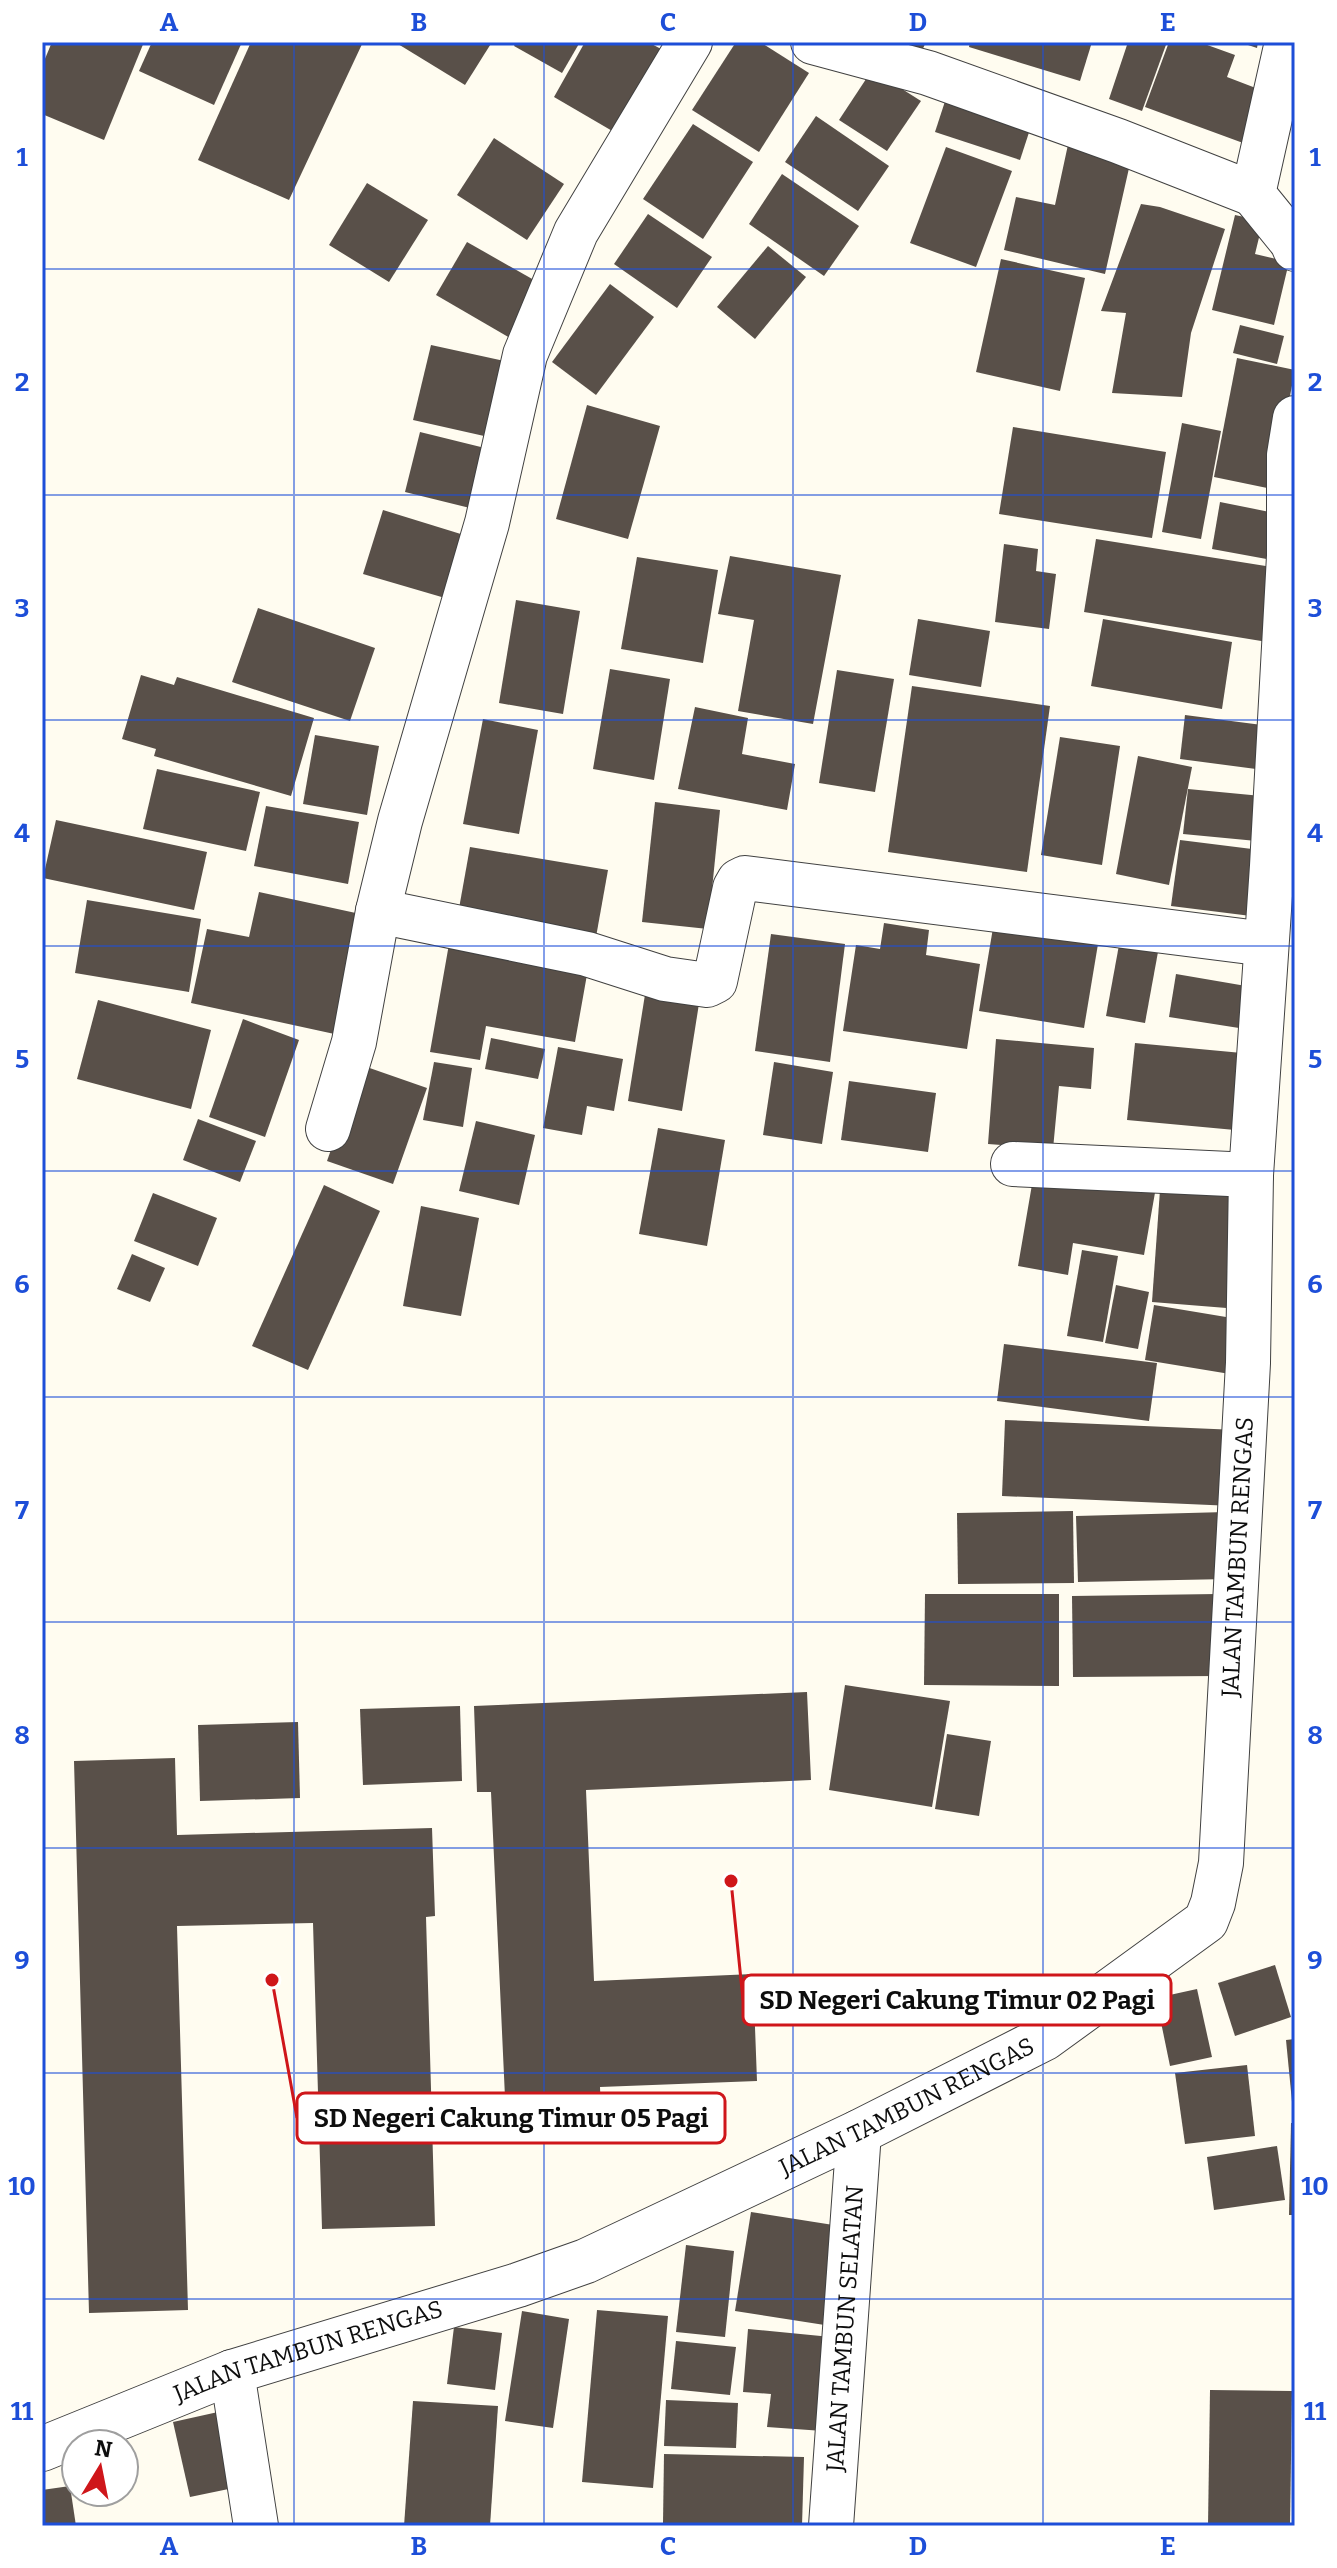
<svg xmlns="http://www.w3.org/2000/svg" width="1337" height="2568" font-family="Bitter,serif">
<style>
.building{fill:#595049}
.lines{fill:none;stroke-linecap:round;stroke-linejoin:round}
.street-casing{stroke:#414141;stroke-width:46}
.street{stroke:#fff;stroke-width:44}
.grid{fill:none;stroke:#1d4ed8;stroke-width:2;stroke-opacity:0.55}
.labels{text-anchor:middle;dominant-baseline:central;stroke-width:8;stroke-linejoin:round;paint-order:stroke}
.street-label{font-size:24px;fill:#0e0e0e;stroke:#fff}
.leader{fill:none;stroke:#cf161a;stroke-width:3}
.callout-dot{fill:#cf161a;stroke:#fff;stroke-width:3}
.callout{fill:#fff;stroke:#cf161a;stroke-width:3}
.callout-label{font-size:26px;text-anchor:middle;font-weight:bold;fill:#0e0e0e}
.neatline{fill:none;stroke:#1d4ed8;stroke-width:3}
.grid-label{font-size:26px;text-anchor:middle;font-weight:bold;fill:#1d4ed8}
</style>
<rect width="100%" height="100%" fill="#fffcf0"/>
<!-- building -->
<g class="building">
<path d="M 52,42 L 144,42 L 104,140 L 42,114 L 42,66 Z"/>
<path d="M 152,42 L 242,42 L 214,105 L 139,71 Z"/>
<path d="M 251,42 L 363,42 L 289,200 L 198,160 Z"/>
<path d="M 400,42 L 492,42 L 465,85 L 398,44 Z"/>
<path d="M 516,42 L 580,42 L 562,73 L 514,46 Z"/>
<path d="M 585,42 L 648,42 L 661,49 L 614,132 L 554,97 Z"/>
<path d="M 736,42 L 760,42 L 809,73 L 759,152 L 692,110 Z"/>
<path d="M 886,42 L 926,42 L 919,57 Z"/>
<path d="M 970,42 L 1092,42 L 1080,81 L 969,47 Z"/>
<path d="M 1128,42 L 1167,42 L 1142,111 L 1109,99 Z"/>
<path d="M 1169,42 L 1199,42 L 1235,55 L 1227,77 L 1274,95 L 1254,147 L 1145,107 Z"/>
<path d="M 1239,42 L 1258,42 L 1257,48 Z"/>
<path d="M 872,70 L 921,101 L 887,151 L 839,120 Z"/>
<path d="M 950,86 L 1035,114 L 1020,160 L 935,132 Z"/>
<path d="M 816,116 L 889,166 L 858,211 L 785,162 Z"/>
<path d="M 693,124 L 753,162 L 703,239 L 643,199 Z"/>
<path d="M 494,138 L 564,184 L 527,240 L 457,195 Z"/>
<path d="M 1069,140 L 1132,155 L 1105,274 L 1004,250 L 1016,197 L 1055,205 Z"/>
<path d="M 946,147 L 1012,171 L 976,267 L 910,243 Z"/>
<path d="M 782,174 L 859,226 L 824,276 L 749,224 Z"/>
<path d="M 367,183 L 428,220 L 389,282 L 329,245 Z"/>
<path d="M 1141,204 L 1160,207 L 1225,229 L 1191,333 L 1182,397 L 1112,393 L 1126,313 L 1101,311 Z"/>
<path d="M 648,214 L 712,257 L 677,308 L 614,264 Z"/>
<path d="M 1235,215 L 1263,221 L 1255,254 L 1289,262 L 1274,325 L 1212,310 Z"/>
<path d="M 467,242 L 541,284 L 510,338 L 436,295 Z"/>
<path d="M 768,246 L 806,277 L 755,339 L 717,307 Z"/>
<path d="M 1001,259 L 1085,278 L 1060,391 L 976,372 Z"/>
<path d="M 610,284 L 654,317 L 596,395 L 552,362 Z"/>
<path d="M 1240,325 L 1284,336 L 1277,364 L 1233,353 Z"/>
<path d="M 431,345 L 509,362 L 493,438 L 413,420 Z"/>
<path d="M 1237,358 L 1295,370 L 1272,489 L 1214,477 Z"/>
<path d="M 587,405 L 660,426 L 628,539 L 556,519 Z"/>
<path d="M 1182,423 L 1221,431 L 1201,539 L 1162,532 Z"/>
<path d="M 1013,427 L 1166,452 L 1152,538 L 999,514 Z"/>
<path d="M 420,432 L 489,449 L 474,509 L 405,492 Z"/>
<path d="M 1220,502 L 1285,515 L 1277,561 L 1212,549 Z"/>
<path d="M 383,510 L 464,535 L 445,598 L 363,574 Z"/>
<path d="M 1096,539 L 1285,569 L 1273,643 L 1084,612 Z"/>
<path d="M 1004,544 L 1038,549 L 1036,571 L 1056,574 L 1049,629 L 995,622 Z"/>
<path d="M 730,556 L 841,575 L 813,724 L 738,711 L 754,620 L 718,614 Z"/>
<path d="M 637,557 L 718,570 L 703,663 L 621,649 Z"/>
<path d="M 516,600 L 580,611 L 563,714 L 499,703 Z"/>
<path d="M 258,608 L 375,648 L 350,721 L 232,682 Z"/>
<path d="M 918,619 L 990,631 L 981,687 L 909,675 Z"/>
<path d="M 1103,619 L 1232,642 L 1222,709 L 1091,686 Z"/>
<path d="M 610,669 L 670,679 L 654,780 L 593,769 Z"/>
<path d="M 837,670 L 894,679 L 875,792 L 819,783 Z"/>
<path d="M 141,675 L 174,685 L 177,677 L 314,718 L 291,796 L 154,756 L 156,749 L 122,739 Z"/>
<path d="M 912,686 L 1050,706 L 1027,872 L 888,852 Z"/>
<path d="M 695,707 L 748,718 L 742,754 L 795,764 L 787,810 L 678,789 Z"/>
<path d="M 1185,715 L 1262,725 L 1256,769 L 1180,759 Z"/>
<path d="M 483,719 L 538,730 L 519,834 L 463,824 Z"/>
<path d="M 315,735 L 379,746 L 367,815 L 303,804 Z"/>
<path d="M 1060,737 L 1120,746 L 1102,865 L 1041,855 Z"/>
<path d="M 1138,756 L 1192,767 L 1169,885 L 1116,874 Z"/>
<path d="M 157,769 L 260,792 L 246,851 L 143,829 Z"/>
<path d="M 1188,789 L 1272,797 L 1267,842 L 1183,834 Z"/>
<path d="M 655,802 L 720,810 L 708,929 L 642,922 Z"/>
<path d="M 266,806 L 359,822 L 348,884 L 254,866 Z"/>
<path d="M 56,820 L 207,852 L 194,910 L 43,878 Z"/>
<path d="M 1180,840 L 1268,851 L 1259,917 L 1171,906 Z"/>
<path d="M 470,847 L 608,870 L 596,937 L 458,914 Z"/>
<path d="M 259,892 L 365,915 L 339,1035 L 191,1003 L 207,929 L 249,937 Z"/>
<path d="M 87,900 L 201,919 L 189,992 L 75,973 Z"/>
<path d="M 994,922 L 1099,938 L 1084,1028 L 979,1011 Z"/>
<path d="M 884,923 L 929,930 L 926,955 L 980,964 L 967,1049 L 843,1031 L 856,945 L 880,949 Z"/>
<path d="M 771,934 L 845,944 L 830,1062 L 755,1051 Z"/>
<path d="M 449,944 L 588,969 L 575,1042 L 486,1026 L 480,1060 L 430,1052 Z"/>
<path d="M 1119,945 L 1158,952 L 1145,1023 L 1106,1016 Z"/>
<path d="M 1176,974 L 1246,986 L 1239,1028 L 1169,1017 Z"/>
<path d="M 647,982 L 701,991 L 682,1111 L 628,1101 Z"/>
<path d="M 98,1000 L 211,1030 L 191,1109 L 77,1079 Z"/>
<path d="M 243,1019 L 299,1040 L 265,1137 L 209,1117 Z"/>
<path d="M 491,1038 L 545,1049 L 538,1079 L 485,1069 Z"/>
<path d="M 996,1039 L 1094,1048 L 1091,1089 L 1059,1086 L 1053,1149 L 988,1144 Z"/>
<path d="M 1135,1043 L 1242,1053 L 1235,1130 L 1127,1120 Z"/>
<path d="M 558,1047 L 623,1059 L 614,1111 L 587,1106 L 582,1135 L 543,1128 Z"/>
<path d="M 434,1062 L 472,1068 L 463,1127 L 423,1120 Z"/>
<path d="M 774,1062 L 833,1072 L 822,1144 L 763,1135 Z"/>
<path d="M 361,1065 L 427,1088 L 393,1184 L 327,1161 Z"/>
<path d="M 849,1081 L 936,1093 L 928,1152 L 841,1140 Z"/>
<path d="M 198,1119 L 256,1141 L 240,1182 L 183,1160 Z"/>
<path d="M 476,1121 L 535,1135 L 519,1205 L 459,1191 Z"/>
<path d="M 658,1128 L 725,1140 L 707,1246 L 639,1234 Z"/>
<path d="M 1035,1167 L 1156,1187 L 1144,1255 L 1073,1243 L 1068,1275 L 1018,1266 Z"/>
<path d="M 1161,1176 L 1249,1182 L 1239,1309 L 1152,1302 Z"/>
<path d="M 324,1185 L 380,1211 L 308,1370 L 252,1346 Z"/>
<path d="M 153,1193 L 217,1218 L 198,1266 L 134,1241 Z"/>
<path d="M 421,1206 L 479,1218 L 461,1316 L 403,1306 Z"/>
<path d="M 1082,1250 L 1118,1256 L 1103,1342 L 1067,1336 Z"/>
<path d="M 132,1254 L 165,1268 L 150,1302 L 117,1289 Z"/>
<path d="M 1116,1285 L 1149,1292 L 1138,1349 L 1105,1343 Z"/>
<path d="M 1154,1305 L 1244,1320 L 1236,1375 L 1145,1360 Z"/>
<path d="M 1004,1344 L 1157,1363 L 1149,1421 L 997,1401 Z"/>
<path d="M 1005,1420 L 1237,1430 L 1233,1506 L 1002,1496 Z"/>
<path d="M 1073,1511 L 1074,1583 L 958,1584 L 957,1513 Z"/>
<path d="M 1226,1512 L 1228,1579 L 1078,1582 L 1076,1516 Z"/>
<path d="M 925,1594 L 1059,1594 L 1059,1686 L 924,1685 Z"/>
<path d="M 1217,1594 L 1218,1676 L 1073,1677 L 1072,1596 Z"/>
<path d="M 845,1685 L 950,1701 L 932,1807 L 829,1790 Z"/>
<path d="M 807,1692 L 811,1780 L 586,1790 L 594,1981 L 753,1974 L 757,2081 L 600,2087 L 602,2137 L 507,2141 L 491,1792 L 477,1792 L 474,1706 Z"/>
<path d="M 460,1706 L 462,1781 L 363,1785 L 360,1709 Z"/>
<path d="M 298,1722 L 300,1798 L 200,1801 L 198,1725 Z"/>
<path d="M 947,1734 L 991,1741 L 979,1816 L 935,1809 Z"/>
<path d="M 175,1758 L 177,1835 L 432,1828 L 435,1916 L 426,1917 L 435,2226 L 322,2229 L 313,1923 L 177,1926 L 188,2310 L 89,2313 L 74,1761 Z"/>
<path d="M 1275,1965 L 1291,2017 L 1235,2036 L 1218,1983 Z"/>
<path d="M 1197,1989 L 1212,2057 L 1170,2066 L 1156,1998 Z"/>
<path d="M 1295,2039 L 1295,2112 L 1293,2112 L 1286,2040 Z"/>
<path d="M 1247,2065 L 1255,2136 L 1185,2144 L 1175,2073 Z"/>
<path d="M 1291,2123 L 1295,2123 L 1295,2215 L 1289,2215 Z"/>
<path d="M 1277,2146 L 1285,2200 L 1214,2210 L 1207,2157 Z"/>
<path d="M 751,2212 L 846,2227 L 831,2326 L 735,2311 Z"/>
<path d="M 686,2245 L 734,2251 L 725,2337 L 676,2332 Z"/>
<path d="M 597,2310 L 668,2316 L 653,2488 L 582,2482 Z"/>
<path d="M 522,2311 L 569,2319 L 553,2428 L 505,2421 Z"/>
<path d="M 454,2327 L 502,2333 L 495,2390 L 447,2384 Z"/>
<path d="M 748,2329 L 831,2337 L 823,2431 L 767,2427 L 771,2394 L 743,2392 Z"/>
<path d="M 676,2341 L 736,2347 L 730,2395 L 671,2389 Z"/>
<path d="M 1210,2390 L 1292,2391 L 1290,2526 L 1208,2526 Z"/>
<path d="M 666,2400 L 738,2403 L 736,2448 L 664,2446 Z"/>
<path d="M 413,2401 L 498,2406 L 490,2526 L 404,2526 Z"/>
<path d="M 227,2410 L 243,2486 L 190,2497 L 173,2422 Z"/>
<path d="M 664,2454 L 804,2457 L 802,2526 L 663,2523 Z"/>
<path d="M 70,2486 L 76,2526 L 42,2526 L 42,2490 Z"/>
</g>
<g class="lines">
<!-- street casing -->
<g class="street-casing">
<g id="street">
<path d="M 813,42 L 928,73 L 1118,141 L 1253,194"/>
<path d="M 1287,42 L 1253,194 L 1292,242 L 1295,249"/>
<path d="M 378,911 L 587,954 L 665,979 L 707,985 L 715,981 L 735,888 L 739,881 L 745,878 L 1266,944"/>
<path d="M 328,1129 L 354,1042 L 378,911 L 400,821 L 487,523 L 525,355 L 576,232 L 690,42"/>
<path d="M 1013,1164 L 1251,1175"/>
<path d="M 232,2372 L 256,2526"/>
<path id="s1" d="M 42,2449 L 232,2372 L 518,2285 L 586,2261 L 859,2132 L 1045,2038 L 1206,1921 L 1213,1903 L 1221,1863 L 1248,1363 L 1251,1175 L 1272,866 L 1289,556 L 1289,455 L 1295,418"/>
<path id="s2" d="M 831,2526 L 859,2132"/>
</g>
</g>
<!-- street -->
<use href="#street" class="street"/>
</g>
<!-- grid -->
<path class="grid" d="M 294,42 L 294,2526M 544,42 L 544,2526M 793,42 L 793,2526M 1043,42 L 1043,2526M 42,269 L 1295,269M 42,495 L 1295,495M 42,720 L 1295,720M 42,946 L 1295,946M 42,1171 L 1295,1171M 42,1397 L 1295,1397M 42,1622 L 1295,1622M 42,1848 L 1295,1848M 42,2073 L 1295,2073M 42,2299 L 1295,2299"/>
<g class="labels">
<!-- street labels -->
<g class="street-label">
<text stroke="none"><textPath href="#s1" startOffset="1652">JALAN TAMBUN RENGAS</textPath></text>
<text stroke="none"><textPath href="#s1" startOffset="932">JALAN TAMBUN RENGAS</textPath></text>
<text stroke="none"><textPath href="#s2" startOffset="198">JALAN TAMBUN SELATAN</textPath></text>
<text stroke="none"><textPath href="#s1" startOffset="284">JALAN TAMBUN RENGAS</textPath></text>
</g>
</g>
<!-- callouts -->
<path class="leader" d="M731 1881L743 2000M272 1980L297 2118"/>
<g class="callout-dot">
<circle cx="731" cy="1881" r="8"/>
<circle cx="272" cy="1980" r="8"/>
</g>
<g class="callout">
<rect x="743" y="1975" width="428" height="50" rx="8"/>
<rect x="297" y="2093" width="428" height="50" rx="8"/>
</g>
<g class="callout-label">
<text x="957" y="2009">SD Negeri Cakung Timur 02 Pagi</text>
<text x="511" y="2127">SD Negeri Cakung Timur 05 Pagi</text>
</g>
<!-- border -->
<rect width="1337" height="2568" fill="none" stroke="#ffffff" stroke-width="88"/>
<!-- north arrow -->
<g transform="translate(100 2468) rotate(10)"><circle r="38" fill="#ffffff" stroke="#9f9f9f" stroke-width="2"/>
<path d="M0-6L14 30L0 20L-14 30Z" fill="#cf161a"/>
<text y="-12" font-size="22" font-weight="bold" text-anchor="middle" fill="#0e0e0e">N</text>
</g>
<rect x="44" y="44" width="1249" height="2480" class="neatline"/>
<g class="grid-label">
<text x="169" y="31">A</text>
<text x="419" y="31">B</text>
<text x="668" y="31">C</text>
<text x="918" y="31">D</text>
<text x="1168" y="31">E</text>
<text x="22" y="166">1</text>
<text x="1315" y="166">1</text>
<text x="22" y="391">2</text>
<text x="1315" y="391">2</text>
<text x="22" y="617">3</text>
<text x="1315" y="617">3</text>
<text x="22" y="842">4</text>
<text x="1315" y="842">4</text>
<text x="22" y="1068">5</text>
<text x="1315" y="1068">5</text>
<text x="22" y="1293">6</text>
<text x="1315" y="1293">6</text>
<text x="22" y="1519">7</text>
<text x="1315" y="1519">7</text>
<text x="22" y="1744">8</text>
<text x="1315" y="1744">8</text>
<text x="22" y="1969">9</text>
<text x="1315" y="1969">9</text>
<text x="22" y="2195">10</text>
<text x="1315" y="2195">10</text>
<text x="22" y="2420">11</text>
<text x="1315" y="2420">11</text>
<text x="169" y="2555">A</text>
<text x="419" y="2555">B</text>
<text x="668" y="2555">C</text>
<text x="918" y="2555">D</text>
<text x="1168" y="2555">E</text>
</g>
</svg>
